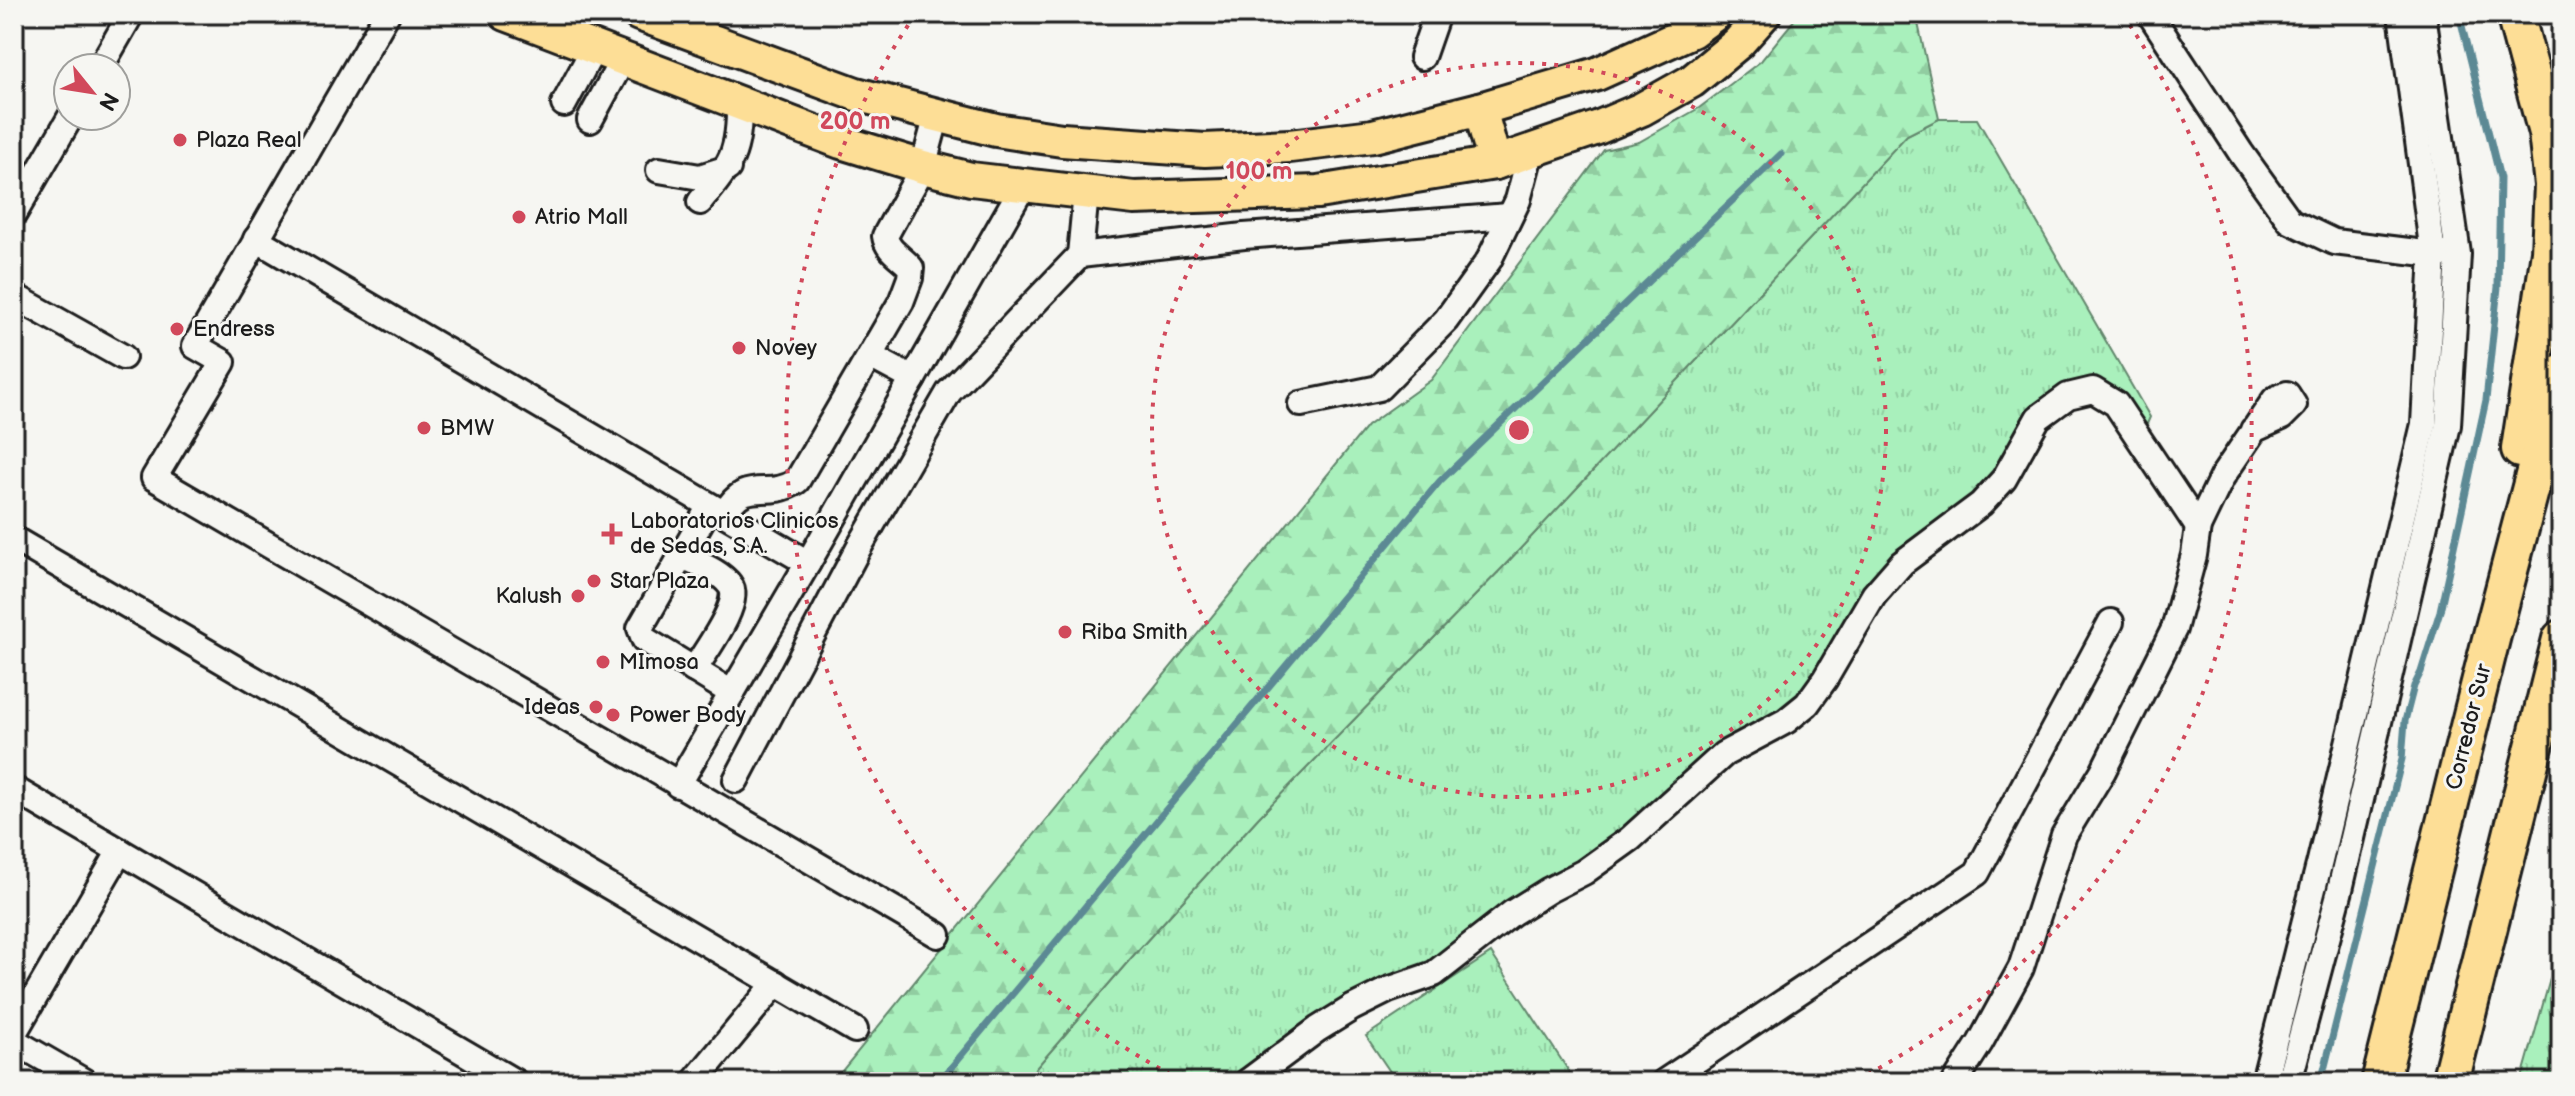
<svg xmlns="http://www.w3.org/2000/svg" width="2575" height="1096" font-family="'Balsamiq Sans',sans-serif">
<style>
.grass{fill:url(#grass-tufts);stroke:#62866c;stroke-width:2}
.forest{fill:url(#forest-firs);stroke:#62866c;stroke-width:2}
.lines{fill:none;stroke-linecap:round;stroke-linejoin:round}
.stream{stroke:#5b8994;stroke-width:7}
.minor-casing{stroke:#1c1c1c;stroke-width:30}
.major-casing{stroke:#1c1c1c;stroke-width:38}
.highway-casing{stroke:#1c1c1c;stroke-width:42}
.minor{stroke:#f6f6f2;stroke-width:24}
.major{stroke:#fdde96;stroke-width:32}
.highway{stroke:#fdde96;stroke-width:36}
.ring{fill:none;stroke:#d1495b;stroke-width:4;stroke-dasharray:4 8}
.poi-dot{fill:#d1495b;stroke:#f6f6f2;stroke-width:3}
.labels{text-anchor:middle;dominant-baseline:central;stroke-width:6;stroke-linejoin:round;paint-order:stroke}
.poi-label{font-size:22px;fill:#1c1c1c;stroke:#f6f6f2;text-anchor:start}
.street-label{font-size:22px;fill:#1c1c1c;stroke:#f6f6f2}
.centre{fill:#d1495b;stroke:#f6f6f2;stroke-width:4}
.ring-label{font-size:24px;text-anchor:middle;font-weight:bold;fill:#d1495b;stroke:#f6f6f2;stroke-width:6;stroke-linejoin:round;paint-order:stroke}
</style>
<defs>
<pattern id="grass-tufts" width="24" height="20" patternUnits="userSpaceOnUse" patternTransform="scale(2)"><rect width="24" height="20" fill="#a9f0bc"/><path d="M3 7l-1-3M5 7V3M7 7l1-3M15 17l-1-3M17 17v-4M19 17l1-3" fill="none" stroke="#91cda1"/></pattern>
<pattern id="forest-firs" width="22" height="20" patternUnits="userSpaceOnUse" patternTransform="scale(2)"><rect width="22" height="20" fill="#a9f0bc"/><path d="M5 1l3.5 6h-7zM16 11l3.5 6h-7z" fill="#91cda1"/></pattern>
</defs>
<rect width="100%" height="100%" fill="#f6f6f2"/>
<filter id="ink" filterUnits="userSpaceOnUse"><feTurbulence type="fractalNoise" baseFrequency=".0125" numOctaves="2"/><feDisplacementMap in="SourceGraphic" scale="16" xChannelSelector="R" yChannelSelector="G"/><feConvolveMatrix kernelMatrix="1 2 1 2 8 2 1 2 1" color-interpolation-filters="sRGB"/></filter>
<g filter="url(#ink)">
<!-- grass -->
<g class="grass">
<path d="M 1939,119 L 1977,119 L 2150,417 L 2141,438 L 2116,404 L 2068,396 L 2004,479 L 1902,563 L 1825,679 L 1630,839 L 1247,1082 L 1024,1082 L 1132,957 L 1258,818 L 1504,566 L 1907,135 Z"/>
<path d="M 2561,940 L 2561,1082 L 2521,1082 Z"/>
<path d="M 1491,953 L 1576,1082 L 1397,1082 L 1366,1036 Z"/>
</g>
<!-- forest -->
<path class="forest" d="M 1799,14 L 1916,14 L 1939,119 L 1907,135 L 1504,566 L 1258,818 L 1132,957 L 1024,1082 L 833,1082 L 1367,426 L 1431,380 L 1604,150 L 1639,142 L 1699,108 L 1761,61 Z"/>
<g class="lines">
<!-- stream -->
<g class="stream">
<path d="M 939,1082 L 1440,481 L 1781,154"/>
<path d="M 2321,1082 L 2402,759 L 2405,721 L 2414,686 L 2421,672 L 2440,611 L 2486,400 L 2498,287 L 2500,178 L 2459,14"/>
</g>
<!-- minor casing -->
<g class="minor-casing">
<g id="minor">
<path d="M 387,14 L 195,346 L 223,362 L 154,478 L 938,935"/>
<path d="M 2150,14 L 2241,153 L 2290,221 L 2334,242 L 2433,254 L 2448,254"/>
<path d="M 1422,57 L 1437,14"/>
<path d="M 100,68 L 131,14"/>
<path d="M 564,104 L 594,48"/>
<path d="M 590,120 L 623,59"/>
<path d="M 659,170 L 700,177 L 728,168"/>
<path d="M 700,202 C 731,164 740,153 739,103"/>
<path d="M 14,214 L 71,116"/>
<path d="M 256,239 L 808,563"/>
<path d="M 1080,255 L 1086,193"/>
<path d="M 14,296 L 123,357"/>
<path d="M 870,356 L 913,379"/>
<path d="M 1301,404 L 1379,388 L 1446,320 L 1489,260 L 1518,200 L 1531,151"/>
<path d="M 710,506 L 640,628 L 644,639 L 732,693"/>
<path d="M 724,514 C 748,473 765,502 797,481 L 901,302 L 910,278 L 911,268 C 902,257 887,251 885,236 L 923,167 L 937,115"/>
<path d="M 14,539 L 855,1030"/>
<path d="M 681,555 C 696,563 720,571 730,585 C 743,602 704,653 694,670"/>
<path d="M 736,780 L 858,549 L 949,392 L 1080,255 L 1244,236 L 1509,216"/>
<path d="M 678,785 L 808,563 L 1023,186"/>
<path d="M 14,789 L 515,1082"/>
<path d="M 14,1033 L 120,851"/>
<path d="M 14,1041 L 85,1082"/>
<path d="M 694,1082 L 776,983"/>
<path d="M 1247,1082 L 1318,1029 L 1352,1008 L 1388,990 L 1434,974 L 1512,913 L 1549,890 L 1584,872 L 1630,839 L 1724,754 L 1786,721 L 1807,704 L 1825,679 L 1874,595 L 1902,563 L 1981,504 L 2004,479 L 2038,418 L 2068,396 L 2093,390 L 2116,404 L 2198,527"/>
<path d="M 1664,1082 L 1977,873 L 2111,622"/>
<path d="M 1955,1082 L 1980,1043 L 2021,968 L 2064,835 L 2103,771 L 2174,629 L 2194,555 L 2198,527 L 2222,477 L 2275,399 L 2287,394 L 2294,405 L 2282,417 L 2253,430"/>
<path d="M 2264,1082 L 2320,861 L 2424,424 L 2433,254 L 2401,14"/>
<path d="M 2289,1082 L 2339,894 L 2448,425 L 2458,254 L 2423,14"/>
</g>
</g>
<!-- major casing -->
<g class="major-casing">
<g id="major">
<path d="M 506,14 L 841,142 L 923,167 L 971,179 L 1134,198 L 1318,192 L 1495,163 L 1597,128 L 1642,109 L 1692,81 L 1738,43 L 1764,14"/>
<path d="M 639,14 L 856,94 L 937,115 L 996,130 L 1062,140 L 1205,150 L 1290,146 L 1373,136 L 1480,109 L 1597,74 L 1692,31 L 1715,14"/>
<path d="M 1480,109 L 1495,163"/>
</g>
</g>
<!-- highway casing -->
<g class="highway-casing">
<g id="highway">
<path d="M 2515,14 L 2547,133 L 2553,185 L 2550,252 L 2520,449"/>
<path d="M 2380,1082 L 2491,639 L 2561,373"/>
<path d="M 2450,1082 L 2561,639"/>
</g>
</g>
<!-- minor -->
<use href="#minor" class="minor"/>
<!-- major -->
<use href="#major" class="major"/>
<!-- highway -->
<use href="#highway" class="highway"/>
</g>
</g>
<!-- distance rings -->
<g class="ring">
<circle cx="1519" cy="430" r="367"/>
<path d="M1181 1080A733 733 0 0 1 915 15M2123 15A733 733 0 0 1 1857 1080"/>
</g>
<!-- markers -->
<g class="poi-dot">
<circle cx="180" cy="140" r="8"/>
<circle cx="519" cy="217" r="8"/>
<circle cx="177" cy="329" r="8"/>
<circle cx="739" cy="348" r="8"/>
<circle cx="424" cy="428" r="8"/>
<path d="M608 522h8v8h8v8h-8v8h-8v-8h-8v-8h8z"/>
<circle cx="594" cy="581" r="8"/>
<circle cx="578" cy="596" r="8"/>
<circle cx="1065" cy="632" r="8"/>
<circle cx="603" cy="662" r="8"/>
<circle cx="596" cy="707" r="8"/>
<circle cx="613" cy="715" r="8"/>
</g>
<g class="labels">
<!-- poi labels -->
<g class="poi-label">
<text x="196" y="140">Plaza Real</text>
<text x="535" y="217">Atrio Mall</text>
<text x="193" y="329">Endress</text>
<text x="755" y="348">Novey</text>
<text x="440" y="428">BMW</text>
<text x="630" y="521">Laboratorios Clinicos<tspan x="630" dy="25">de Sedas, S.A.</tspan></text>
<text x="610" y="581">Star Plaza</text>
<text x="562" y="596" text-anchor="end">Kalush</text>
<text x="1081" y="632">Riba Smith</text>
<text x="619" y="662">MImosa</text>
<text x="580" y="707" text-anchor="end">Ideas</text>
<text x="629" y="715">Power Body</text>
</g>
<!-- street labels -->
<g class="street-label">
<text transform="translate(2469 727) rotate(-76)">Corredor Sur</text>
</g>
</g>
<circle cx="1519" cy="430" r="12" class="centre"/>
<g class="ring-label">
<text x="855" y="129">200 m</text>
<text x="1259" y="179">100 m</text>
</g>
<!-- margin -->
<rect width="2575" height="1096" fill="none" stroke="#f6f6f2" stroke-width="48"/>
<rect x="24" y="24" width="2527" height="1048" fill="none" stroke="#1c1c1c" stroke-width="3" filter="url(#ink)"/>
<!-- north arrow -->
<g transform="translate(92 92) rotate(120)"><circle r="38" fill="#f6f6f2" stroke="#9f9f9c" stroke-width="2"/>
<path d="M0-6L14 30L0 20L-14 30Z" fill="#d1495b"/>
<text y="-12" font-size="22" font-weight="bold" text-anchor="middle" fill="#1c1c1c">N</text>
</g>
</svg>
